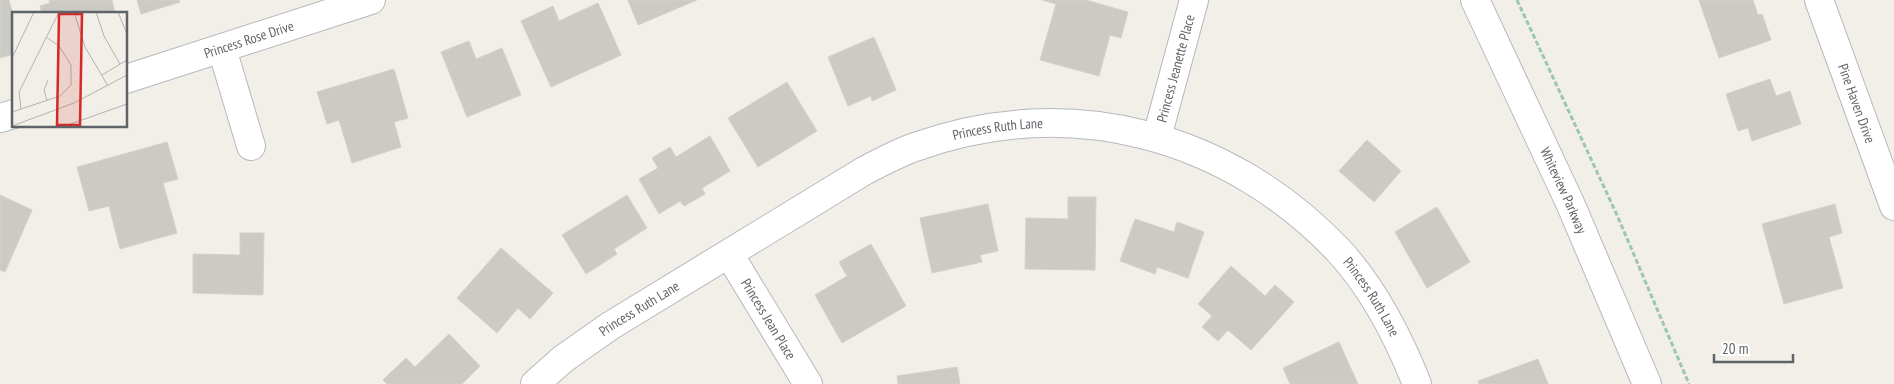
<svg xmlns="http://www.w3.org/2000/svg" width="1894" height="384" font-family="'PT Sans Narrow',sans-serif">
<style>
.building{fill:#cccac5;stroke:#d6d1c6}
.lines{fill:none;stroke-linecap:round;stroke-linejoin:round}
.minor-casing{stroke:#b5b8bc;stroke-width:30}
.path{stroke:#9cc7a9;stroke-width:3;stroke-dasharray:5 2.5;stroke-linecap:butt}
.minor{stroke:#fff;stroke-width:28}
.labels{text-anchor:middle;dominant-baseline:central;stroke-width:4;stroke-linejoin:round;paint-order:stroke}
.street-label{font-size:14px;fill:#5f6368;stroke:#fff}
.inset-road{fill:none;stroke:#b3b3b1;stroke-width:1}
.view{fill:#d62828;fill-opacity:0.15;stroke:#d62828;stroke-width:2.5}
.inset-edge{fill:none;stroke:#5f6368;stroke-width:2.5}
</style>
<rect width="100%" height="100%" fill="#f1efe8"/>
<!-- building -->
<g class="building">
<path d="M 0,0 L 9,0 L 14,18 L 14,54 L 0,58 Z"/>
<path d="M 49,0 L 112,0 L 115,14 L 42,14 L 40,6 L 50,3 Z"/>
<path d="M 137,0 L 179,0 L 180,2 L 141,14 Z"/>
<path d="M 628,0 L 697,0 L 638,25 Z"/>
<path d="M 1042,0 L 1086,0 L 1128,12 L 1121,38 L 1110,35 L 1099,76 L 1040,60 L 1056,4 Z"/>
<path d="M 1699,0 L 1753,0 L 1758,15 L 1762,14 L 1771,40 L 1719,58 Z"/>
<path d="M 598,3 L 621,55 L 551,87 L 521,21 L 553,6 L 559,21 Z"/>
<path d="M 874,37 L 896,90 L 872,101 L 871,96 L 848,106 L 828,57 Z"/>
<path d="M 469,41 L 476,59 L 502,48 L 521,95 L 467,117 L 441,52 Z"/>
<path d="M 394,69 L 408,118 L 394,122 L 401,147 L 352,163 L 339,120 L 327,124 L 317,92 Z"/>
<path d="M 1770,79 L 1776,96 L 1790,91 L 1801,124 L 1752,141 L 1748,128 L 1738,131 L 1726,94 Z"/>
<path d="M 787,82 L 817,131 L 758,167 L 728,118 Z"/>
<path d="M 710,136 L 730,171 L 702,188 L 705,194 L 684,206 L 680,201 L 659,214 L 639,179 L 658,168 L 652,158 L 670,147 L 676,157 Z"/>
<path d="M 1367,140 L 1401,171 L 1374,202 L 1339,171 Z"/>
<path d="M 167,142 L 178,179 L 163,183 L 177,233 L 120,249 L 109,206 L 89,211 L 77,167 Z"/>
<path d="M 0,195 L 32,210 L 5,272 L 0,270 Z"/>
<path d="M 627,195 L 647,228 L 614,249 L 617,254 L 586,274 L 562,235 Z"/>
<path d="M 1068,197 L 1096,197 L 1095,270 L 1025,269 L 1026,218 L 1068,219 Z"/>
<path d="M 988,204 L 998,251 L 980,255 L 982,262 L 932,273 L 920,218 Z"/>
<path d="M 1835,204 L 1842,233 L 1829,237 L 1843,288 L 1784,304 L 1762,224 Z"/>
<path d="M 1437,207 L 1470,262 L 1427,288 L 1395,232 Z"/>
<path d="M 1135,219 L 1174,232 L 1177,222 L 1204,232 L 1188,278 L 1157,267 L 1155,274 L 1120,261 Z"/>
<path d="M 240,233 L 264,233 L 263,295 L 193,293 L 193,254 L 240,255 Z"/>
<path d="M 871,244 L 906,306 L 842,343 L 815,295 L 847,276 L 839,262 Z"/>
<path d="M 501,248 L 553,293 L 530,319 L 518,308 L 497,333 L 457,298 Z"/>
<path d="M 1231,266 L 1265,296 L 1275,285 L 1294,302 L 1251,350 L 1228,330 L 1218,341 L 1202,327 L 1212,316 L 1198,304 Z"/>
<path d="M 449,334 L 480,366 L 462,384 L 387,384 L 383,380 L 406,358 L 415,367 Z"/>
<path d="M 1339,342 L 1358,384 L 1290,384 L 1283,368 Z"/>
<path d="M 1538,359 L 1548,384 L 1479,384 L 1478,381 Z"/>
<path d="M 957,367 L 960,384 L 898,384 L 897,376 Z"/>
</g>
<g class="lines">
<!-- minor casing -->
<g class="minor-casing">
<g id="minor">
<path id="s1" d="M 1475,0 L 1570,203 L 1647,384"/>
<path id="s2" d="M 1819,0 L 1894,206"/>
<path d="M 222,49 L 251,146"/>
<path id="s3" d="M 126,79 L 371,0"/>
<path d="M 0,118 L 14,114"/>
<path id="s4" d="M 1157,137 L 1194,0"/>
<path id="s5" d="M 729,254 L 808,384"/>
<path id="s6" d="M 535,384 L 563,359 L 610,326 L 864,171 C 881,162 898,153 915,147 C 1069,92 1228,134 1339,251 C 1374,289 1398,336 1417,384"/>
</g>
</g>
<!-- path -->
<path class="path" d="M 1517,0 L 1617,215 L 1689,384"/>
<!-- minor -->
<use href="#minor" class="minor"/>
</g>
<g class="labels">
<!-- street labels -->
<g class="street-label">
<text stroke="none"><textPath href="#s3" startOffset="129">Princess Rose Drive</textPath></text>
<text stroke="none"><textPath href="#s4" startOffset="71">Princess Jeanette Place</textPath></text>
<text stroke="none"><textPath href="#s2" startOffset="110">Pine Haven Drive</textPath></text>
<text stroke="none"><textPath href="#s6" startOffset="534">Princess Ruth Lane</textPath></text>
<text stroke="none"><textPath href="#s1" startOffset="210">Whiteview Parkway</textPath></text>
<text stroke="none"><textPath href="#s6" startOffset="968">Princess Ruth Lane</textPath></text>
<text stroke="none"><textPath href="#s6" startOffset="129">Princess Ruth Lane</textPath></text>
<text stroke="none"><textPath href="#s5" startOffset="76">Princess Jean Place</textPath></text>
</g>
</g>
<!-- overview -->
<g transform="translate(12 12)">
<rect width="115" height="115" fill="#f1efe8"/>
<path class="inset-road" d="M 62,0 L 73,35 L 96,74M 84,0 L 92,24 L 108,52M 106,0 L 115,22M 0,46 L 22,0M 90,63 L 115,48M 35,89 L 32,78 L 36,68M 9,97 L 7,80 L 47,0M 0,100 L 48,84 L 59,73 L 59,53 L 47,34 L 34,25M 0,114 L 62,91 L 115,63M 50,115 L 115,92"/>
<path class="view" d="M 47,2 L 70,2 L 68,113 L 45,113 Z"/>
<rect width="115" height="115" class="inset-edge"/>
</g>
<!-- scale -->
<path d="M1714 354v8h79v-8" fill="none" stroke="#5f6368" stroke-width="2.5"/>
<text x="1722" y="354" font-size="15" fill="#5f6368" stroke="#ffffff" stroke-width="4" paint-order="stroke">20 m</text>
</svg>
